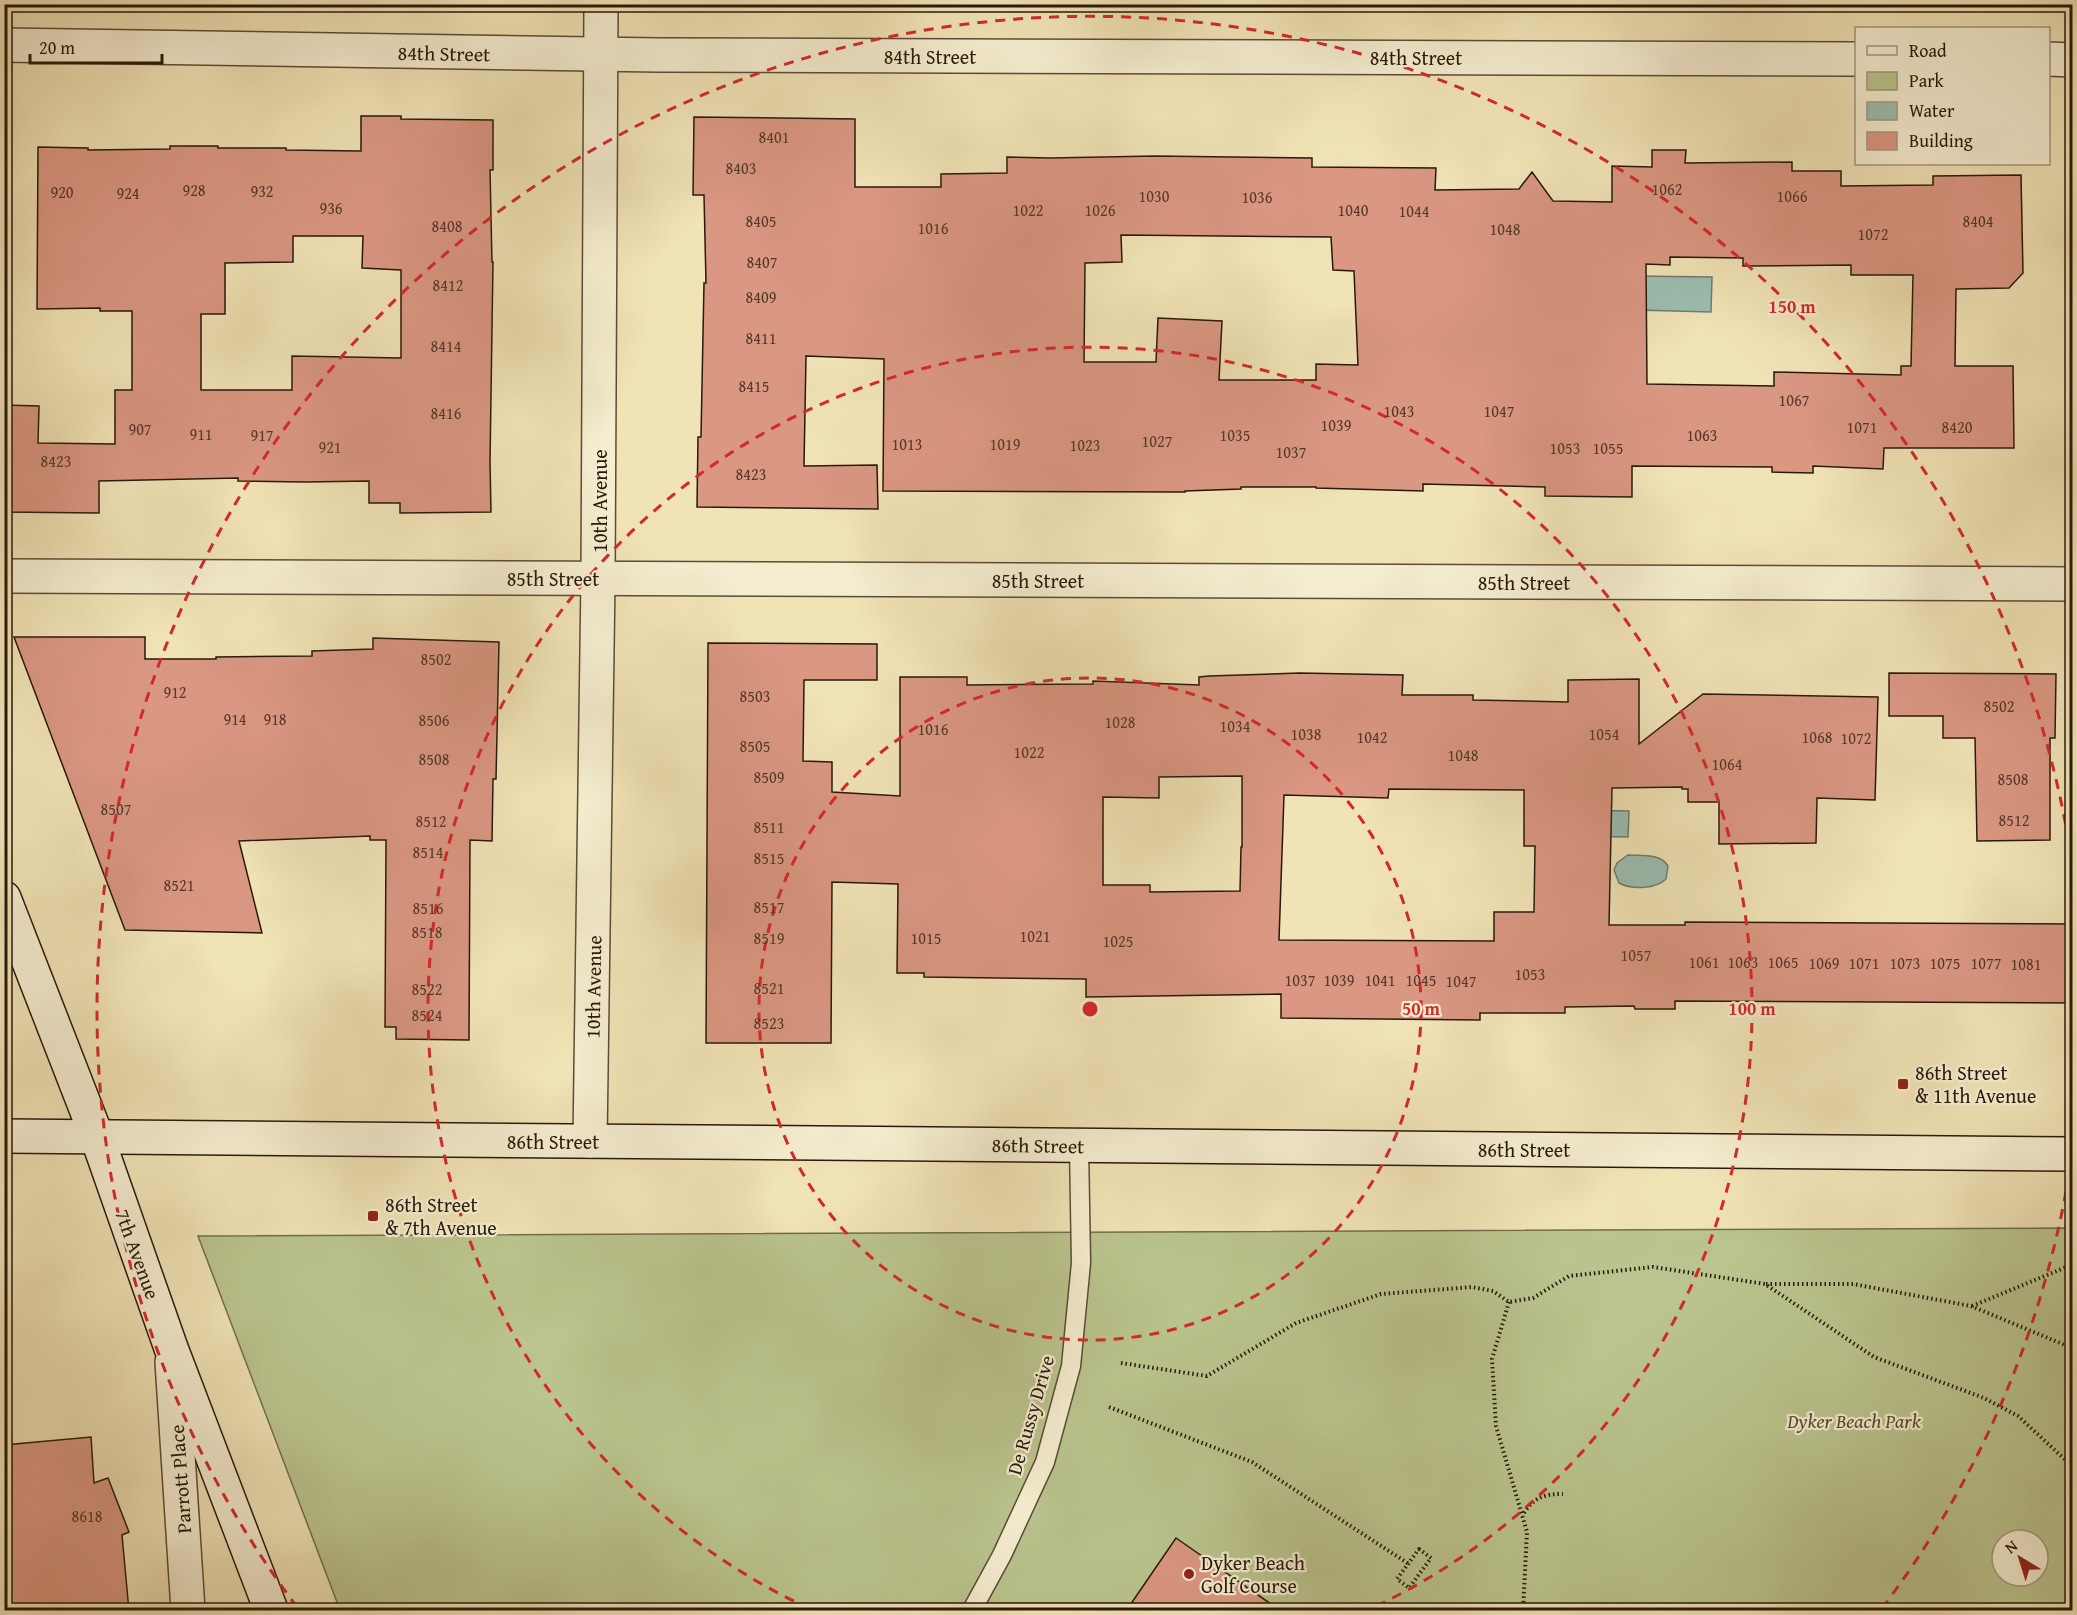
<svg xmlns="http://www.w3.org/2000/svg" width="2077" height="1615" font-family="'Gentium Book Plus',serif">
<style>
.green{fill:#bac48e;stroke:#716e4c;stroke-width:1.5;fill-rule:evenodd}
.water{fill:#9bbeb2;stroke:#6d7c6f;stroke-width:1.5}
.building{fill:#da9782;stroke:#28190a;stroke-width:1.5;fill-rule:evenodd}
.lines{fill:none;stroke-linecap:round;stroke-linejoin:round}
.service-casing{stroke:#5a4c35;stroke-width:21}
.minor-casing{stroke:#5a4c35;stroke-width:36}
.secondary-casing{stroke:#28190a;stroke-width:36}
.path{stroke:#28190a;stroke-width:4;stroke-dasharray:1.5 3;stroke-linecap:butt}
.service{stroke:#f5edd0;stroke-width:18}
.minor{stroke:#f5edd0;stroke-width:33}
.secondary{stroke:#f5edd0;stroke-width:33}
.ring{fill:none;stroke:#d62828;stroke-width:3;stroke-dasharray:10 8}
.poi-dot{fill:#8f2418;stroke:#f5edd0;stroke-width:2}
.labels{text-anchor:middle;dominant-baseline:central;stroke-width:4.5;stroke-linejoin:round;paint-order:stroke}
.number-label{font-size:16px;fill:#543828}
.street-label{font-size:20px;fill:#28190a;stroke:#f5edd0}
.poi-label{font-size:20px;fill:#28190a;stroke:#f5edd0;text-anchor:start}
.park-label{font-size:20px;font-style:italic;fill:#544c32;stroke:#f5edd0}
.centre{fill:#d62828;stroke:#f5edd0;stroke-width:3}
.ring-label{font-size:18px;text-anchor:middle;font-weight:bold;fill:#d62828;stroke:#f5edd0;stroke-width:4.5;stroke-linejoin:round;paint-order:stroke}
</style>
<rect width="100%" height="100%" fill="#f0e3b6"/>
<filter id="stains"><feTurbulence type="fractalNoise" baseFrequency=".00333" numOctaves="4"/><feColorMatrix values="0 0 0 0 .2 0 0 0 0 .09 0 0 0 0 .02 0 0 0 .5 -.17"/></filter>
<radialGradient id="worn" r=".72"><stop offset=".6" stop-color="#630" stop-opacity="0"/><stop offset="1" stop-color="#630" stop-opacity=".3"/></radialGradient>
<!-- green -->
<path class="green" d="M 2072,1228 L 2072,1610 L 340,1610 L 198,1236 ZM 2002,1540 L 2038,1540 L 2038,1576 L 2002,1576 Z"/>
<!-- water -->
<g class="water">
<path d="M 1637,276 L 1712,277 L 1711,312 L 1636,310 Z"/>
<path d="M 1579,810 L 1629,811 L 1628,837 L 1579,836 Z"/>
<path d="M 1628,855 C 1642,856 1660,853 1668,866 L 1666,879 C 1656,889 1632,890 1619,883 L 1614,870 L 1617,863 Z"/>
</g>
<!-- building -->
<g class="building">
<path d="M 361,116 L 401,116 L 401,119 L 493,120 L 493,170 L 490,170 L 492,262 L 493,262 L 490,462 L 491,512 L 400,513 L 400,503 L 369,503 L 369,481 L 305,482 L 238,481 L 238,478 L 99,481 L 99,513 L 4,512 L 4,405 L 39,406 L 38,443 L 115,444 L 115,390 L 132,390 L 132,311 L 100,311 L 100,308 L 37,309 L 38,147 L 88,148 L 88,150 L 170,149 L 170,146 L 218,146 L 218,148 L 286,148 L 286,150 L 361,151 ZM 293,236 L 363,236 L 362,268 L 401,270 L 401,358 L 292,356 L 292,390 L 201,390 L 201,314 L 225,314 L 225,263 L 293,262 Z"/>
<path d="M 694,117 L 855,119 L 855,187 L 941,187 L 941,174 L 1007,173 L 1007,157 L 1050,158 L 1155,156 L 1312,158 L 1312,167 L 1436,168 L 1435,190 L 1519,189 L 1532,172 L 1553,201 L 1612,202 L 1612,166 L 1652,167 L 1652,150 L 1686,150 L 1685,163 L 1792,162 L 1792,171 L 1841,171 L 1841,186 L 1933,185 L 1933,176 L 2021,175 L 2023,273 L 2009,288 L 1956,289 L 1955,366 L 2013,366 L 2014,448 L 1884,448 L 1883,469 L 1813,466 L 1813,473 L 1772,472 L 1772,467 L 1632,466 L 1632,497 L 1545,496 L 1545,487 L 1423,484 L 1423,491 L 1316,488 L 1316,487 L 1241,487 L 1241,489 L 1185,491 L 1185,492 L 883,491 L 884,359 L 806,356 L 804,466 L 877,465 L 878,509 L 697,507 L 698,437 L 701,437 L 704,283 L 706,283 L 704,195 L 693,195 ZM 1121,235 L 1331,237 L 1333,270 L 1354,271 L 1358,365 L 1316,364 L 1316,380 L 1219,380 L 1222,321 L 1158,318 L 1156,362 L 1084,362 L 1085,263 L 1122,262 ZM 1670,257 L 1743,258 L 1743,266 L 1851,265 L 1851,275 L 1913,275 L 1911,366 L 1901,366 L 1901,375 L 1774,372 L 1774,386 L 1647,384 L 1646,264 L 1670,265 Z"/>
<path d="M 14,637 L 145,637 L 145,659 L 216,659 L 216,657 L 312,656 L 312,651 L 373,649 L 373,638 L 499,642 L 496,779 L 493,779 L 492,841 L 470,840 L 469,1040 L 396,1039 L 396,1027 L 385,1027 L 386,840 L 370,840 L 370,836 L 239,841 L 262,933 L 125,930 Z"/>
<path d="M 708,643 L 877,644 L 877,680 L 804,680 L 803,761 L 832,762 L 832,792 L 900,796 L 900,677 L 967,677 L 967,685 L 1093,684 L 1093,681 L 1199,685 L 1199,677 L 1209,676 L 1300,673 L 1403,675 L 1402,695 L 1473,695 L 1473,700 L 1568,702 L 1568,680 L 1639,679 L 1639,744 L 1703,694 L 1878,697 L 1875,800 L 1817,798 L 1816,843 L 1719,844 L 1719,802 L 1688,802 L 1688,789 L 1682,789 L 1682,787 L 1612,788 L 1609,925 L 1685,925 L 1685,922 L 2073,924 L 2073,1003 L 1675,1001 L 1675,1009 L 1635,1009 L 1634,1006 L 1565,1007 L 1565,1013 L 1480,1013 L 1480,1020 L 1281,1018 L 1281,994 L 1086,997 L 1086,979 L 924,977 L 924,973 L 897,973 L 898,884 L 832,882 L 831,1043 L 706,1043 ZM 1242,776 L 1242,847 L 1241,847 L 1240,891 L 1150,892 L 1150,885 L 1103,885 L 1103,797 L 1159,798 L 1159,777 ZM 1389,789 L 1524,790 L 1524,846 L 1535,846 L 1534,912 L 1494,912 L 1494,941 L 1279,940 L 1284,795 L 1388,798 Z"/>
<path d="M 1889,673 L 2056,674 L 2055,738 L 2050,738 L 2050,840 L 1977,841 L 1975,738 L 1943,738 L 1943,716 L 1889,716 Z"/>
<path d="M 91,1437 L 94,1483 L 108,1478 L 129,1532 L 122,1535 L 129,1611 L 4,1611 L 4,1445 Z"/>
<path d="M 1176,1538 L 1281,1611 L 1126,1611 Z"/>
</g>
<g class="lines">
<!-- service casing -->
<g class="service-casing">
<path id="service" d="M 972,1610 L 1002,1555 L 1045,1462 L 1071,1366 L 1081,1263 L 1079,1146"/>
</g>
<!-- minor casing -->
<g class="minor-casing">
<g id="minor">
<path d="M 4,45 L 659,55 L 1856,59"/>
<path d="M 2048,59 L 2072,60"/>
<path d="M 4,576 L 2072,584"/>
<path d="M 590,1141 L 598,579 L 601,4"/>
<path d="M 172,1362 L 188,1610"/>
</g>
</g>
<!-- secondary casing -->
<g class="secondary-casing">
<g id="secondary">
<path d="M 4,898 L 97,1137 L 171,1348 L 271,1610"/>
<path d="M 4,1136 L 2072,1154"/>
</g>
</g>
<!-- path -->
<g class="path">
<path d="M 1766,1284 L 1853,1284 L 1971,1306 L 2072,1348"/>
<path d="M 1509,1302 L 1492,1359 L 1496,1426 L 1527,1532 L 1523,1610"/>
<path d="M 1972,1306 L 2064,1268 L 2072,1267"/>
<path d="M 1121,1363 L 1207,1376 L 1296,1323 L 1381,1294 L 1472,1287 L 1493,1291 L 1509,1302 L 1533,1298 L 1569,1276 L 1653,1267 L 1765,1284 L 1874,1357 L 1984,1398 L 2018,1416 L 2072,1466"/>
<path d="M 1109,1407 L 1252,1462 L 1409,1564"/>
<path d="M 1524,1513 C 1534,1497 1545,1494 1563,1494"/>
<path d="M 1419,1549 L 1431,1558 L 1409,1588 L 1397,1579 Z"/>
</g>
<!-- service -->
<use href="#service" class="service"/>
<!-- minor -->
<use href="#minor" class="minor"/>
<!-- secondary -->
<use href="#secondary" class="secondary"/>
</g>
<!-- distance rings -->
<g class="ring">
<circle cx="1090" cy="1009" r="331"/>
<path d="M810 1609A662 662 0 1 1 1370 1609"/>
<path d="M2072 1156A993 993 0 0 1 1883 1607M297 1607A993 993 0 1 1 2072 862"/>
</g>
<!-- markers -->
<g class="poi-dot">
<rect x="1897" y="1078" width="12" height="12" rx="3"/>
<rect x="367" y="1210" width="12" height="12" rx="3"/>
<circle cx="1189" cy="1574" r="6"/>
</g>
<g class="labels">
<!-- number labels -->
<g class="number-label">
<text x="774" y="137">8401</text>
<text x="741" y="168">8403</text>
<text x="1667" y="189">1062</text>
<text x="194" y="190">928</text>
<text x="262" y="191">932</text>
<text x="62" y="192">920</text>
<text x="128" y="193">924</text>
<text x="1154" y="196">1030</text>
<text x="1792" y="196">1066</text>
<text x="1257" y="197">1036</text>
<text x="331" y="208">936</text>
<text x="1028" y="210">1022</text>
<text x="1100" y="210">1026</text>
<text x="1353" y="210">1040</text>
<text x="1414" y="211">1044</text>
<text x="761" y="221">8405</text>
<text x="1978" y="221">8404</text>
<text x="447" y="226">8408</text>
<text x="933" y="228">1016</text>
<text x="1505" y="229">1048</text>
<text x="1873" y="234">1072</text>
<text x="762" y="262">8407</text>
<text x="448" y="285">8412</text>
<text x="761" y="297">8409</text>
<text x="761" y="338">8411</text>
<text x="446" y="346">8414</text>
<text x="754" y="386">8415</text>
<text x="1794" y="400">1067</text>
<text x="1399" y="411">1043</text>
<text x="1499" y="411">1047</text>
<text x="446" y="413">8416</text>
<text x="1336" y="425">1039</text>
<text x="1862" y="427">1071</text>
<text x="1957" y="427">8420</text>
<text x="140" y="429">907</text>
<text x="201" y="434">911</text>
<text x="262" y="435">917</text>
<text x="1235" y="435">1035</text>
<text x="1702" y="435">1063</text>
<text x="1157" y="441">1027</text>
<text x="907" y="444">1013</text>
<text x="1005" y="444">1019</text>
<text x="1085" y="445">1023</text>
<text x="330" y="447">921</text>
<text x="1565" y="448">1053</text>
<text x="1608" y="448">1055</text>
<text x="1291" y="452">1037</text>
<text x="56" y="461">8423</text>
<text x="751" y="474">8423</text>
<text x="436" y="659">8502</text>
<text x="175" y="692">912</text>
<text x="755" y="696">8503</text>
<text x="1999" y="706">8502</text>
<text x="235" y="719">914</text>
<text x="275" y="719">918</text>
<text x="434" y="720">8506</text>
<text x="1120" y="722">1028</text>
<text x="1235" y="726">1034</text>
<text x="933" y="729">1016</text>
<text x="1306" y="734">1038</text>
<text x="1604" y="734">1054</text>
<text x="1372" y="737">1042</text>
<text x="1817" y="737">1068</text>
<text x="1856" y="738">1072</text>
<text x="755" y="746">8505</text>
<text x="1029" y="752">1022</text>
<text x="1463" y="755">1048</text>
<text x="434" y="759">8508</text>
<text x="1727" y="764">1064</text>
<text x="769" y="777">8509</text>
<text x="2013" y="779">8508</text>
<text x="116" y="809">8507</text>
<text x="2014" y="820">8512</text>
<text x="431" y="821">8512</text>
<text x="769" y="827">8511</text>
<text x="428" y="852">8514</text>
<text x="769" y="858">8515</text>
<text x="179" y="885">8521</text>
<text x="769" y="907">8517</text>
<text x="428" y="908">8516</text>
<text x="427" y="932">8518</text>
<text x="1035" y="936">1021</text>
<text x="769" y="938">8519</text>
<text x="926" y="938">1015</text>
<text x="1118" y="941">1025</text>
<text x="1636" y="955">1057</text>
<text x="1704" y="962">1061</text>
<text x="1743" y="962">1063</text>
<text x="1783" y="962">1065</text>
<text x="1824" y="963">1069</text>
<text x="1864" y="963">1071</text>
<text x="1905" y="963">1073</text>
<text x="1945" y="963">1075</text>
<text x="1986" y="963">1077</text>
<text x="2026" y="964">1081</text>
<text x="1530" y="974">1053</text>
<text x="1300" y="980">1037</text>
<text x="1339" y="980">1039</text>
<text x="1380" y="980">1041</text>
<text x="1421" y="980">1045</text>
<text x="1461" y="981">1047</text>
<text x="769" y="988">8521</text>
<text x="427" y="989">8522</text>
<text x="427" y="1015">8524</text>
<text x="769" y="1023">8523</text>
<text x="87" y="1516">8618</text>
</g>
<!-- street labels -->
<g class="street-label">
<text transform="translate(444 53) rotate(1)">84th Street</text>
<text x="930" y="56">84th Street</text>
<text x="1416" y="57">84th Street</text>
<text transform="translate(599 501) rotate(-90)">10th Avenue</text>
<text x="553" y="578">85th Street</text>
<text x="1038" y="580">85th Street</text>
<text x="1524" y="582">85th Street</text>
<text transform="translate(593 987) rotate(-89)">10th Avenue</text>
<text x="553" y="1141">86th Street</text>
<text transform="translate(1038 1145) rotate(1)">86th Street</text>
<text x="1524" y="1149">86th Street</text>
<text transform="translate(138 1254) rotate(70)">7th Avenue</text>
<text transform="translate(1030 1415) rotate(-74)">De Russy Drive</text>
<text transform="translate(180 1479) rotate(-94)">Parrott Place</text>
</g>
<!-- poi labels -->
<g class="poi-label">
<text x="1915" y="1072">86th Street<tspan x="1915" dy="23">&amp; 11th Avenue</tspan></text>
<text x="385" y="1204">86th Street<tspan x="385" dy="23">&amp; 7th Avenue</tspan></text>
<text x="1201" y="1562">Dyker Beach<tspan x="1201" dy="23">Golf Course</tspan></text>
</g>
<!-- park labels -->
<g class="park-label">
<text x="1854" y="1420">Dyker Beach Park</text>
</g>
</g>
<circle cx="1090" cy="1009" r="9" class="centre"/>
<g class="ring-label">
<text x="1792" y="313">150 m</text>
<text x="1421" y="1015">50 m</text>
<text x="1752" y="1015">100 m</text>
</g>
<!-- margin -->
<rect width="2077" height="1615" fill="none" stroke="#f0e3b6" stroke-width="24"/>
<rect x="6" y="6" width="2065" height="1603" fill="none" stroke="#28190a" stroke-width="3"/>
<rect x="12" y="12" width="2053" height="1591" fill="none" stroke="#28190a" stroke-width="1.5"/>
<!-- legend -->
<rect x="1855" y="27" width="195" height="138" fill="#f5edd0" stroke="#a39881" stroke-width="1.5"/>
<rect x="1867" y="46" width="30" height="9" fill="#f5edd0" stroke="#a39881" stroke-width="1.5"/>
<text x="1909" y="57" font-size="18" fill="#28190a">Road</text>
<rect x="1867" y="72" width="30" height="18" fill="#bac48e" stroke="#a39881" stroke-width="1.5"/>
<text x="1909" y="87" font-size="18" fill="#28190a">Park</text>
<rect x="1867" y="102" width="30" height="18" fill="#9bbeb2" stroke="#a39881" stroke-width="1.5"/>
<text x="1909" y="117" font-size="18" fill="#28190a">Water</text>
<rect x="1867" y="132" width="30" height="18" fill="#da9782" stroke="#a39881" stroke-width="1.5"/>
<text x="1909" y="147" font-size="18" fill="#28190a">Building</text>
<!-- north arrow -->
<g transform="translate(2020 1558) rotate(322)"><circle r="28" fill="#f5edd0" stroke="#a39881" stroke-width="1.5"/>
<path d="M0-4.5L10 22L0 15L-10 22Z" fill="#8f2418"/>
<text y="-9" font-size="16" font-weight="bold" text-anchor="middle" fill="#28190a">N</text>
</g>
<!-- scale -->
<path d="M30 54v9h132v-9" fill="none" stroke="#28190a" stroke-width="3"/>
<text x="39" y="54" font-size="18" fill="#28190a" stroke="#f5edd0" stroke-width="4.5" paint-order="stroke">20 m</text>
<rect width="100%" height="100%" filter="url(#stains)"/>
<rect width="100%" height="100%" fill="url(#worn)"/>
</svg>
